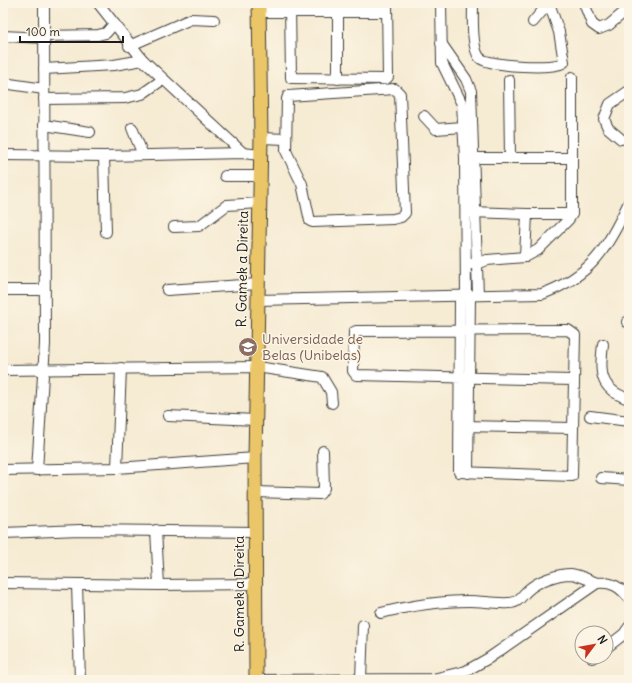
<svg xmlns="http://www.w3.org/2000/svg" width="632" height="683" font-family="Delius,sans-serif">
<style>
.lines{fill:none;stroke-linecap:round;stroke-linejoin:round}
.minor-casing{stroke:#3d3b37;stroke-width:12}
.major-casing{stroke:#3d3b37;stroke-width:15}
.minor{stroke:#fff;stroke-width:10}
.major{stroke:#ebc669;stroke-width:13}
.labels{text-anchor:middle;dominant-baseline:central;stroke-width:3;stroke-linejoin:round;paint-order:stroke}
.street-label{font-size:14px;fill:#1c1c1c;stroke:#fcf5e5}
.education-label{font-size:14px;fill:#785e54;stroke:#fcf5e5;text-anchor:start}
</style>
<rect width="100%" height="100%" fill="#fcf5e5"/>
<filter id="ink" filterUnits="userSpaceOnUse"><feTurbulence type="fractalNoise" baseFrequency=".025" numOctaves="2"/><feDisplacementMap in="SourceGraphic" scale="8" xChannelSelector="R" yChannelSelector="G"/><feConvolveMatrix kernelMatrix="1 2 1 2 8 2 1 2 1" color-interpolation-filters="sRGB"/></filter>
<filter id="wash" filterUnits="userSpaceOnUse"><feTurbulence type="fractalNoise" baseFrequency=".012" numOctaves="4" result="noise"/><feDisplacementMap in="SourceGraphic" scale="16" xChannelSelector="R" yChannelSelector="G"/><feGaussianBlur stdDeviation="0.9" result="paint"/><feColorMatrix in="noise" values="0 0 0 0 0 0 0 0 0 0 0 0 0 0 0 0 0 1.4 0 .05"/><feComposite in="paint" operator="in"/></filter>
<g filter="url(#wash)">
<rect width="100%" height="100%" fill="#f6ebd3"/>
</g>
<g filter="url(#ink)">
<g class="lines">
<!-- minor casing -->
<g class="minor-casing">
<g id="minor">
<path d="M 98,3 L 143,60 L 243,153"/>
<path d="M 282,3 L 387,4"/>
<path d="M 290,3 L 291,78 L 386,79 L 388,77 L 387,3"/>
<path d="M 441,3 L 442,63 L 462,104 L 465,158 L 466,296"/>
<path d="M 473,3 C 473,15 471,49 480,58 C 488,66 557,70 564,62 L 559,32 L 549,3"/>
<path d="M 584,3 L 592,24 L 599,29 L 609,25 L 629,8"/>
<path d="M 259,12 L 387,12"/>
<path d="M 533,22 L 549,3"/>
<path d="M 3,36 L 44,38"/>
<path d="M 44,36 L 98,35 L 106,33 L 113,25"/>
<path d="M 441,43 L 466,79 L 471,91 L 478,295"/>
<path d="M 129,46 L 191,19 L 214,20"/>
<path d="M 44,69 L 114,65 L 143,60"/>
<path d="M 338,79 L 338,7"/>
<path d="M 509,80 L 510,157"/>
<path d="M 3,83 L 44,89"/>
<path d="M 395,89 L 400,94 L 405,213 L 401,217 L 393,219 L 313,222 L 310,221 L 302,184 L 286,151 L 287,99 L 288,96 Z"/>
<path d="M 44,99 L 125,98 L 142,94 L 162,80"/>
<path d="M 424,116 L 436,129 L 463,127"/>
<path d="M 44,125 L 90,132"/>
<path d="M 132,128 L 143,155"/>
<path d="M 261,138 L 286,139"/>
<path d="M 621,139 L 608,128 L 604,119 L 610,104 L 629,91"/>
<path d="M 3,155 L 104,156 L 243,153 L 260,155"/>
<path d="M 104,156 L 106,232"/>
<path d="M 467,158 L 571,158"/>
<path d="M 225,176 L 260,176"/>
<path d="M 469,212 L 527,214 L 572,214"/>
<path d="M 174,227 L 199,226 L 227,205 L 260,203"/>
<path d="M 525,257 L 527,214"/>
<path d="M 466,264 L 477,264 L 487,260 L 525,257 L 538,250 L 569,219 L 572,214 L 572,77"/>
<path d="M 3,290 L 44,290"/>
<path d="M 167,290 L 258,284"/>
<path d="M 460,296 L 459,472 L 572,476 L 575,335 L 568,330 L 356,331 L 354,332 L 353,371 L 356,375 L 573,380"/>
<path d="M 257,300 L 542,294 C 591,276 608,248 629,202"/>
<path d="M 627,322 L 629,322"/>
<path d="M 603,344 C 600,371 598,389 629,399"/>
<path d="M 3,370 L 257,367 L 322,377 L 331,392 L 332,403"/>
<path d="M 168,416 L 256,420"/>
<path d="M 590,416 L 629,421"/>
<path d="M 462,426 L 573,428"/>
<path d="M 117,468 L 121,368"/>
<path d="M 3,470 L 117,468 L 255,458"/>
<path d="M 37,470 L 45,344 L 44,3"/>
<path d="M 468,473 L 470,296"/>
<path d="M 601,478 L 629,480"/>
<path d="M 255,492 L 320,494 L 324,488 L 323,451"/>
<path d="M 156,530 L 159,585"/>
<path d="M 3,533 L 80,530 L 255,532"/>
<path d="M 3,583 L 159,585 L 256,584"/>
<path d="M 77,584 L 80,680"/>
<path d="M 381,613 C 409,606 439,601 469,601 C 482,601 496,604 509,603 C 519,603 521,596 528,590 C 538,581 557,574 571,574 C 579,575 589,580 597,583"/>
<path d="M 606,648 L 624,634 L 629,627"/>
<path d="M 592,658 L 593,657"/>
<path d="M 361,679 L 363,625"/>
<path d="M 258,680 L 433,679 L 466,671 L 489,658 L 597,583 C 611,581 620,587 629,598"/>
</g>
</g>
<!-- major casing -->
<g class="major-casing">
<path id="major" d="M 256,680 L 255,458 L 261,138 L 259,3"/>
</g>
<!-- minor -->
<use href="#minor" class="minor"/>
<!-- major -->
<use href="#major" class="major"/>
</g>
</g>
<!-- icons -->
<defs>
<g id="university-disc" transform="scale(1)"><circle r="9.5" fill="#8d6e63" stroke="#fcf5e5"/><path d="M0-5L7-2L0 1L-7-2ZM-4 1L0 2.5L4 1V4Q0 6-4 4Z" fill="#fff"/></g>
</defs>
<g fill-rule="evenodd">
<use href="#university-disc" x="248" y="347"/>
</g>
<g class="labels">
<!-- street labels -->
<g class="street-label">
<text transform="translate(242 269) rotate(-89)">R. Gamek a Direita</text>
<text transform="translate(239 594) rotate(-90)">R. Gamek a Direita</text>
</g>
<!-- education labels -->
<g class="education-label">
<text x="262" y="339">Universidade de<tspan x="262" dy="16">Belas (Unibelas)</tspan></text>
</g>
</g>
<!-- margin -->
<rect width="632" height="683" fill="none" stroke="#fcf5e5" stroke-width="16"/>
<!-- north arrow -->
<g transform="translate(594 645) rotate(58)"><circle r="19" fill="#fcf5e5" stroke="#a29e95"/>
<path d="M0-3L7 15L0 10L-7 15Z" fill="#c8321e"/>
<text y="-6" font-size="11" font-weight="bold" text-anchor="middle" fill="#1c1c1c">N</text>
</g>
<!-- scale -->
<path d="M20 36v6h103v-6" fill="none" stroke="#1c1c1c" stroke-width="2"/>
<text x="26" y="36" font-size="12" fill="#1c1c1c" stroke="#fcf5e5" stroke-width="3" paint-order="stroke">100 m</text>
</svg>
